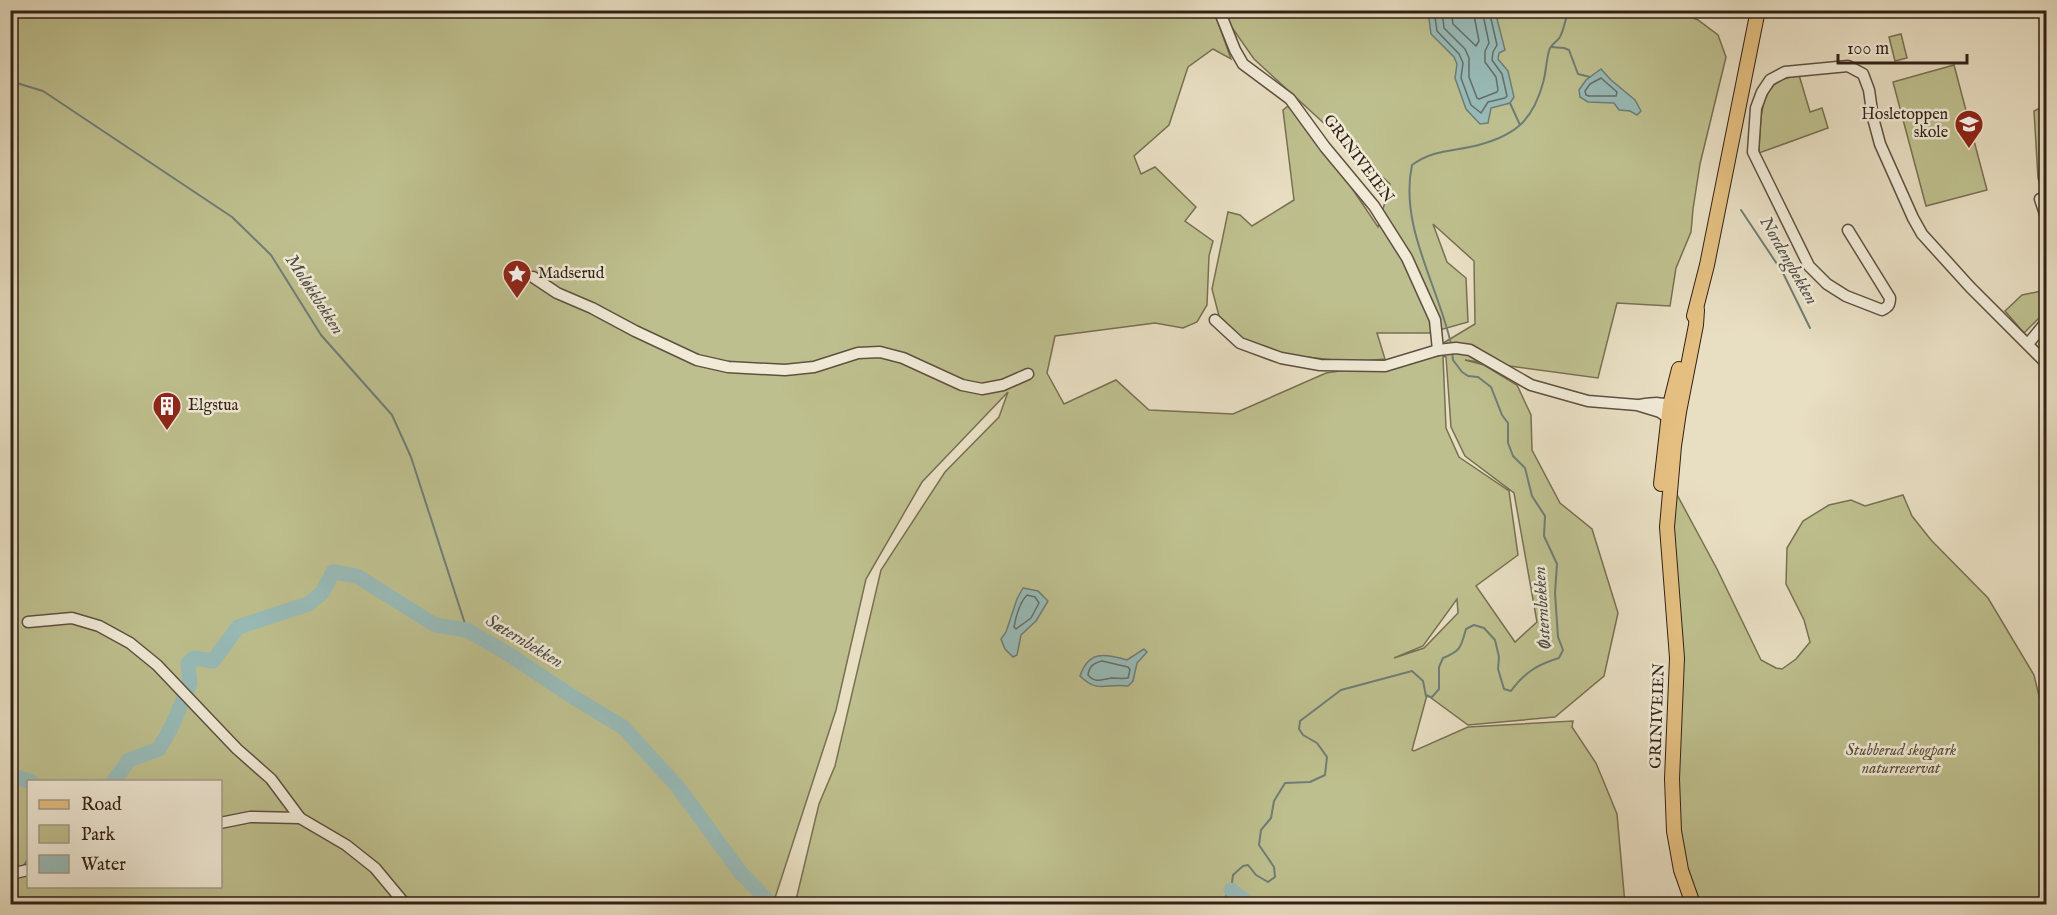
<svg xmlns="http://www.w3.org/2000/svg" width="2057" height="915" font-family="'IM FELL English',serif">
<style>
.green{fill:#bebf8e;stroke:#787052;stroke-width:1.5;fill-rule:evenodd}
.water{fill:#98bbb8;stroke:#6f7d77;stroke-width:1.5}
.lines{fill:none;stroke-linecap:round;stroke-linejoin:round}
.shore{stroke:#656e67;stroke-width:1.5}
.stream{stroke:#6f7d77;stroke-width:2}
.river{stroke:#98bbb8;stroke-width:15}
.minor-casing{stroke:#605041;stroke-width:13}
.major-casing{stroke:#322116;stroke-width:16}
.minor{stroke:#f0ead7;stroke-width:10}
.major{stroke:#e4bf81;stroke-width:14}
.labels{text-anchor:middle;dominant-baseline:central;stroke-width:5;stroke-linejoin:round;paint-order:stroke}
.poi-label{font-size:16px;fill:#322116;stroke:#f0ead7;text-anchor:start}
.street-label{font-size:16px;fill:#322116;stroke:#f0ead7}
.park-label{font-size:16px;font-style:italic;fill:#5c503a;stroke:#f0ead7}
.water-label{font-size:18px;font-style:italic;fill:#514f47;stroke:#f0ead7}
</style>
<rect width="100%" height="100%" fill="#e8dec2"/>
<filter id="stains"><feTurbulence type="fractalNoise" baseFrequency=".00333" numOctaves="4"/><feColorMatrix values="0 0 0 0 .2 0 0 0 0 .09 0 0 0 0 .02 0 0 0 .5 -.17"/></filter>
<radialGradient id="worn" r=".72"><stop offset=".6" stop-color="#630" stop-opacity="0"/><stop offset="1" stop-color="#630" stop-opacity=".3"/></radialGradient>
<!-- green -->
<g class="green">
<path d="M 1675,10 L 1698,20 L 1718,35 L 1726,57 L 1700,164 L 1693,209 L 1691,232 L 1676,268 L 1670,306 L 1617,303 L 1598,378 L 1465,360 L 1484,365 L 1517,385 L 1531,415 L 1532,450 L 1560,503 L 1592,529 L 1618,613 L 1604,676 L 1555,717 L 1468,725 L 1427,695 L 1412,750 L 1414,751 L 1468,727 L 1573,721 L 1572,727 L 1596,763 L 1617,814 L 1625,904 L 795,904 L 819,804 L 835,766 L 881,570 L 945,472 L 999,417 L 1008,392 L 922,482 L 866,579 L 836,710 L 773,904 L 11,904 L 10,11 L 1214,11 L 1231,59 L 1213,49 L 1188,67 L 1169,125 L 1134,156 L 1141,174 L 1155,167 L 1196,207 L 1185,221 L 1213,241 L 1209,256 L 1207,305 L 1197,322 L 1183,328 L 1155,323 L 1055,336 L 1047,373 L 1064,404 L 1116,380 L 1149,410 L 1233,414 L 1326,373 L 1415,360 L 1475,324 L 1474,261 L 1433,224 L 1447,262 L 1466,278 L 1468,322 L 1429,333 L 1377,333 L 1385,359 L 1353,362 L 1278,354 L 1245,341 L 1219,316 L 1212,289 L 1228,212 L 1240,215 L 1252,226 L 1294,200 L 1283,110 L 1288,106 L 1345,178 L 1378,227 L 1390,184 L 1254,59 L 1226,19 L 1224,11 ZM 1443,356 L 1446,357 L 1451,427 L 1465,456 L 1514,493 L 1537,622 L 1515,642 L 1476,586 L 1518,555 L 1509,491 L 1459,457 L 1446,428 ZM 1457,599 L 1458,613 L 1424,648 L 1394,658 L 1423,646 ZM 28,782 L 220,782 L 220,886 L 28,886 Z"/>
<path d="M 1901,34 L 1907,58 L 1895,61 L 1889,37 Z"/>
<path d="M 1954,65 L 1987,190 L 1926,206 L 1893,82 Z"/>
<path d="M 1799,75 L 1810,112 L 1822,108 L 1828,128 L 1759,153 C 1760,132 1758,92 1780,81 C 1785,78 1793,77 1799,75 Z"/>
<path d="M 2046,105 L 2046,205 L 2038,178 L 2034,111 Z"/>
<path d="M 2046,290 L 2046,311 L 2024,333 L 2005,311 L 2022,295 Z"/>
<path d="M 1675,491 L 1717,569 L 1761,660 L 1776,668 L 1782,669 L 1796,659 L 1810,642 L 1804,620 L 1786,584 L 1787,548 L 1803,521 L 1829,505 L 1851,500 L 1865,506 L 1903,495 L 1912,516 L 1931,540 L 1988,598 L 2034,675 L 2046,725 L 2046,904 L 1698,904 L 1680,858 L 1672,557 Z"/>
</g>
<!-- water -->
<g class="water">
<path d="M 1428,11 L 1495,11 L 1505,50 L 1499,53 L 1498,59 L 1508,71 L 1514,97 L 1510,103 L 1491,108 L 1488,123 L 1480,124 L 1466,109 L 1455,78 L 1457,64 L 1454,57 L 1431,34 Z"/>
<path d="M 1601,69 L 1611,80 L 1635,100 L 1641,111 L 1637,115 L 1630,111 L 1619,110 L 1614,103 L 1588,102 L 1580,97 L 1579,90 L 1586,80 Z"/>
<path d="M 1023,588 L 1038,591 L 1048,601 L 1036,621 L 1021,635 L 1017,655 L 1013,657 L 1005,649 L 1001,639 L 1006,632 L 1017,599 Z"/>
<path d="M 1144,649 L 1147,652 L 1137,663 L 1133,681 L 1128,686 C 1106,683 1098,694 1080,676 C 1089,650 1104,654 1127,660 Z"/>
</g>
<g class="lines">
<!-- shore -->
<g class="shore">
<path d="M 1434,10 L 1437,31 L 1459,54 L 1463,63 L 1461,78 L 1471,105 L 1481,113 L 1488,102 L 1505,98 L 1507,96 L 1502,74 L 1492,60 L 1493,52 L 1497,45 L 1489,10"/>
<path d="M 1442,10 L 1444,28 L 1465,49 L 1469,58 L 1469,77 L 1477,98 L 1479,99 L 1497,92 L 1498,90 L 1496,77 L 1485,62 L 1485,51 L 1489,43 L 1482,10"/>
<path d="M 1451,10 L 1453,24 L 1476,46 L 1479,41 L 1473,10"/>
<path d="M 1601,78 L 1617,92 L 1616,96 L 1589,96 L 1586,95 L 1585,91 L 1590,84 Z"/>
<path d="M 1027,595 L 1035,597 L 1039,603 L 1031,618 L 1016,629 L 1014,627 C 1016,616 1019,603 1027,595 Z"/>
<path d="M 1102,661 L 1128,667 L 1130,670 L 1128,678 C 1122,679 1118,678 1112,678 C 1102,679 1096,684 1088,675 C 1089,666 1094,663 1102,661 Z"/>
</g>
<!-- stream -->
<g class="stream">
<path d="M 1551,47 L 1564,48 L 1569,50 L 1578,74 L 1590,77"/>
<path d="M 10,81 L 43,91 L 232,217 L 271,255 L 321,335 L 392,415 L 411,457 L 467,630"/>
<path d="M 1510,103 L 1520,125"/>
<path d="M 1741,210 L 1783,273 L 1810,328"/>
<path d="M 1451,344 C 1438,285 1399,226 1412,165 C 1435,148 1456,152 1482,144 C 1517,134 1533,119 1543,83 C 1546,73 1546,62 1549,51 C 1550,45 1557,42 1560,37 C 1564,29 1566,19 1568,10"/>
<path d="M 23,867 L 28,859"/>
<path d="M 10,891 L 15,879 L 22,875"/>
<path d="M 1227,904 L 1226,891 L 1231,890 L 1233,875 L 1243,866 L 1248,865 L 1256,875 L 1268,882 L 1275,877 L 1274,867 L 1259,845 L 1261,830 L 1271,818 L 1274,801 L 1285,783 L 1310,782 L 1325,775 L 1327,757 L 1317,743 L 1303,735 L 1299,729 L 1300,721 L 1341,690 L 1412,671 L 1423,681 L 1426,696 L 1432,697 L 1439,689 L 1439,667 L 1443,658 C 1461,651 1461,647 1466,629 L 1474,625 L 1484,628 L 1495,640 L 1499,657 L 1498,669 L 1504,689 L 1511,691 C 1524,673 1538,664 1559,658 L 1563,650 L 1558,637 L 1555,593 L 1557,564 L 1544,536 L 1545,516 L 1532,496 L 1525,468 L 1513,456 L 1508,443 L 1508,423 L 1502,415 L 1491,387 L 1478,377 L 1468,376 L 1462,372 L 1453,360 L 1452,352"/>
</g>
<!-- river -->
<g class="river">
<path d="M 10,775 L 32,782"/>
<path d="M 113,782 L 129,760 L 159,749 L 172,726 L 190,683 L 188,663 L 194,658 L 213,661 L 238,627 L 308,604 L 322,593 L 333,572 L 357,576 L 435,625 L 467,630 L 510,655 L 573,697 L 623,727 L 678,787 L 740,872 L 771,904"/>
<path d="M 1231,890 L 1248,903 L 1254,904"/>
</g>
<!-- minor casing -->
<g class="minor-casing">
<g id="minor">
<path d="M 1219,10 L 1235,50 L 1243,64 L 1290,99 L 1325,147 L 1374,206 L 1407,258 L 1435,320 L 1438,350"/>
<path d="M 2040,199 L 2046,217"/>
<path d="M 1848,230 L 1890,298 C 1890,305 1888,307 1882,310 L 1846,296 L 1827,284 L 1809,266 L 1753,152 L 1756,108 L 1762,92 L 1770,80 L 1785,72 L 1848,66 L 1863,74 L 1869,90 L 1873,118 L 1880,144 L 1913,218 L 1922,234 L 1970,287 L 2046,363"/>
<path d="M 533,277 L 557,293 L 592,308 L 635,331 L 697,360 L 728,367 L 785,370 L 814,367 L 858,353 L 880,352 L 903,358 L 962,385 L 982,389 L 1003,385 L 1028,374"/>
<path d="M 1215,320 L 1240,343 L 1281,358 L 1320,365 L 1385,366 L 1438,350 L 1456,348 L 1470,350 L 1531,385 L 1588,401 L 1637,405 L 1660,412 L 1668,418"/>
<path d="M 2028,344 L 2046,322"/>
<path d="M 1640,405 C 1652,403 1664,401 1674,408"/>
<path d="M 28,622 L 72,618 L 99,626 L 130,643 L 157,665 L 237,749 L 271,779 L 300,818"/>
<path d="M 220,823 L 250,817 L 300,818 L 346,845 L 375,868 L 405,904"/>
<path d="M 10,874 L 28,870"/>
</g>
</g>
<!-- major casing -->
<g class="major-casing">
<g id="major">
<path d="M 1694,316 L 1707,265 L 1758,10"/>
<path d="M 1661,484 L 1670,405 L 1679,369"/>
<path d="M 1693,904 L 1681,870 L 1674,831 L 1672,779 L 1677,658 L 1667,527 L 1674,446 L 1679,412 L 1696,325 L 1697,310"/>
</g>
</g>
<!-- minor -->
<use href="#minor" class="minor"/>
<!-- major -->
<use href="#major" class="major"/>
</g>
<!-- icons -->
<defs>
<g id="school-pin" transform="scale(1.5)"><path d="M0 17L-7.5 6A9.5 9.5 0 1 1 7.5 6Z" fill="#8f2418" stroke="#f0ead7"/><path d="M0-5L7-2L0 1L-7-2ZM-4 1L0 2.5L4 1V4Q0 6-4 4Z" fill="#fff"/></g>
<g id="sight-pin" transform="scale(1.5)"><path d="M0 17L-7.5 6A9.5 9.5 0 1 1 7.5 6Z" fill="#8f2418" stroke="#f0ead7"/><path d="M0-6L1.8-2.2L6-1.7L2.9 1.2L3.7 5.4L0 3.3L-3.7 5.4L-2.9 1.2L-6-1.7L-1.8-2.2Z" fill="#fff"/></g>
<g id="building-pin" transform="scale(1.5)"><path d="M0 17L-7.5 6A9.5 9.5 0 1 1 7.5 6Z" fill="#8f2418" stroke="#f0ead7"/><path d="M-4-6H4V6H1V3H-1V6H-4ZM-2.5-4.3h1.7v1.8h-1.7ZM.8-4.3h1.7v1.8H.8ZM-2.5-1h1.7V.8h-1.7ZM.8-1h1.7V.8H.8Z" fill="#fff"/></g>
</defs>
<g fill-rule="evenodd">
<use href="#school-pin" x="1969" y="124"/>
<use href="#sight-pin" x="517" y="274"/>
<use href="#building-pin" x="167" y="406"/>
</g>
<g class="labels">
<!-- poi labels -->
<g class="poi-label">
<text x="1948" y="115" text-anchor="end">Hosletoppen<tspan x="1948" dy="18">skole</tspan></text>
<text x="538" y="274">Madserud</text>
<text x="188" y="406">Elgstua</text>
</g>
<!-- street labels -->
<g class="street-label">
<text transform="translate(1358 159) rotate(53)">GRINIVEIEN</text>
<text transform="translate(1658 716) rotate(-88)">GRINIVEIEN</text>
</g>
<!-- park labels -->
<g class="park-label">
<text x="1901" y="751">Stubberud skogpark<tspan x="1901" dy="18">naturreservat</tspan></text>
</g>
<!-- water labels -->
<g class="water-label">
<text transform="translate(1788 261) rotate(60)">Nordengbekken</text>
<text transform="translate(314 295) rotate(57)">Moløkkbekken</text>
<text transform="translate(1543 608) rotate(-94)">Østernbekken</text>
<text transform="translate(524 642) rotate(31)">Sæternbekken</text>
</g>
</g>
<!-- margin -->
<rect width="2057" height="915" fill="none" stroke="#e8dec2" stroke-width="36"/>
<rect x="12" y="12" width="2033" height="891" fill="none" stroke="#322116" stroke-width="3"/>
<rect x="18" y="18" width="2021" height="879" fill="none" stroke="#322116" stroke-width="1.5"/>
<!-- legend -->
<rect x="27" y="780" width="195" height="108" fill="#f0ead7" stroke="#a49a8a" stroke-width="1.5"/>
<rect x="39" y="800" width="30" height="9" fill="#e4bf81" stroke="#a49a8a" stroke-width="1.5"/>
<text x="81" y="810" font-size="18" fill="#322116">Road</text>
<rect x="39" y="825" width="30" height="18" fill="#bebf8e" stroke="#a49a8a" stroke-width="1.5"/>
<text x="81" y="840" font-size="18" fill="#322116">Park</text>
<rect x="39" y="855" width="30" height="18" fill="#98bbb8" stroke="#a49a8a" stroke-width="1.5"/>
<text x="81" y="870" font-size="18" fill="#322116">Water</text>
<!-- scale -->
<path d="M1838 54v9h129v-9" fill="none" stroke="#322116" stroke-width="3"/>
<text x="1847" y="54" font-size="18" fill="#322116" stroke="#f0ead7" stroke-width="4.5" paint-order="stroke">100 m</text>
<rect width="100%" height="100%" filter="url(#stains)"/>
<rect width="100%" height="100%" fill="url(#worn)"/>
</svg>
